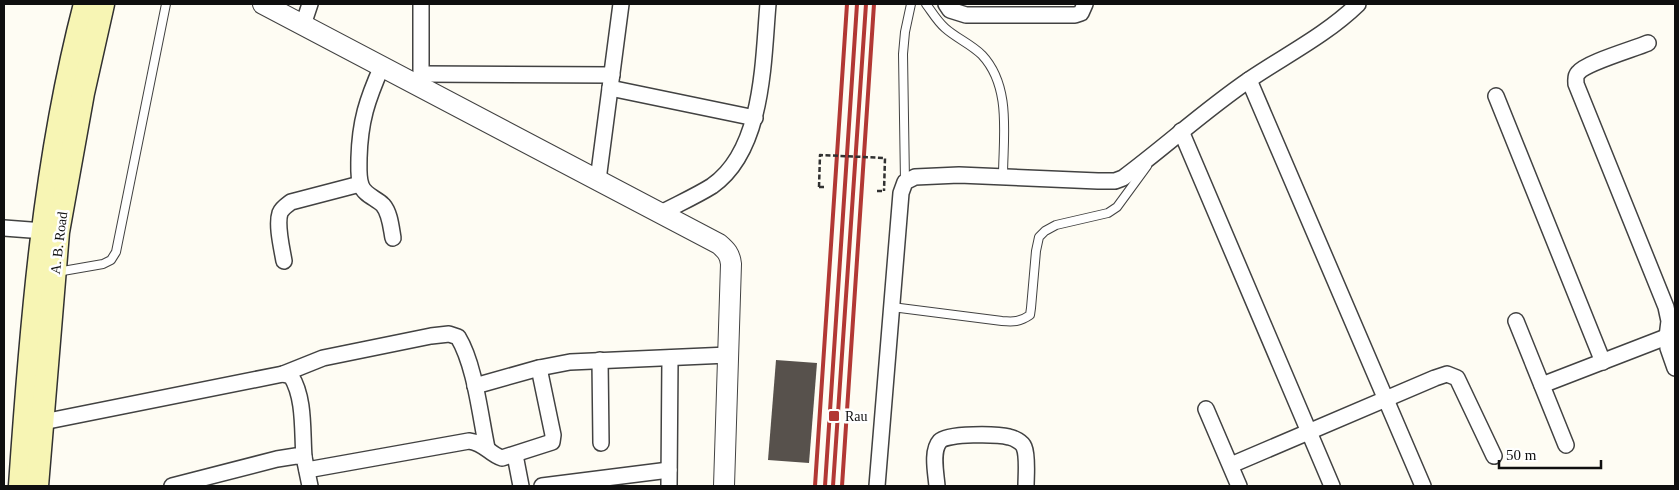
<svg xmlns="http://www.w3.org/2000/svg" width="1679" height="490" font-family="Georgia,serif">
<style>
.building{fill:#57514c}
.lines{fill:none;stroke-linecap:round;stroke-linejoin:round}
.service-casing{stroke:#424242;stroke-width:10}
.minor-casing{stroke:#424242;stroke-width:18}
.tertiary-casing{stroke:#424242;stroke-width:22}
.secondary-casing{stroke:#313131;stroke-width:25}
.path{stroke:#313131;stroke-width:2.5;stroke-dasharray:5 2.5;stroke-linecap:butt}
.service{stroke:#fff;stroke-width:8}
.minor{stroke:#fff;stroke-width:15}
.tertiary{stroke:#fff;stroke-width:20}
.secondary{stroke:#f7f5b4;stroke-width:22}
.rail{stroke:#b23834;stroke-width:4}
.path-bridge{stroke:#313131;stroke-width:2.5;stroke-dasharray:5 2.5;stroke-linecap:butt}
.poi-dot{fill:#b23834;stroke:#fff;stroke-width:2}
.labels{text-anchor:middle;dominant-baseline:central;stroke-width:5;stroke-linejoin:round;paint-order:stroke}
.street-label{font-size:14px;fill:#0f0f0f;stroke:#fff}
.poi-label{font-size:14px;fill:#0f0f0f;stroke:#fff;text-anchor:start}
</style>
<rect width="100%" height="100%" fill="#fefcf3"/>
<!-- building -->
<path class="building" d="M 776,360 L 817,363 L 809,463 L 768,460 Z"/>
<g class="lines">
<!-- service casing -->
<g class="service-casing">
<g id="service">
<path d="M 926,4 C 932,12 937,21 945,28 C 956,38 971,44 982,55 C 1012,87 1003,137 1003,177"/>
<path d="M 905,182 L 903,54 L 905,32 L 911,4"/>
<path d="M 57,272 L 103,264 L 111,260 L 116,252 L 166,4"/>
<path d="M 892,307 L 1002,321 C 1013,322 1020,322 1030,315 L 1031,308 L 1036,251 L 1039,237 L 1045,231 L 1056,225 L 1108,213 L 1117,207 L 1147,166"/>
</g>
</g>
<!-- minor casing -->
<g class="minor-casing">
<g id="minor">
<path d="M 946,4 L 950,10 L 966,15 L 1075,15 L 1081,13 L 1085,4"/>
<path d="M 303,25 L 310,4"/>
<path d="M 1648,43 C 1634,49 1585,63 1578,73 C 1575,76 1576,80 1576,84 L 1666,307 L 1669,321 L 1667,337 L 1668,348 L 1675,368"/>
<path d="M 382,66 C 367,100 360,121 359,158 C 359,167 358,177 361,185 C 364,195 376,198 383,205 C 390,213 391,227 393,238"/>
<path d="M 421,74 L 612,75"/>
<path d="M 1249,80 L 1423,486"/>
<path d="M 421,83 L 421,4"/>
<path d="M 610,88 L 755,118"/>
<path d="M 1496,96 L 1603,362"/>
<path d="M 1181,131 L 1332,486"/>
<path d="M 598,180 L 621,4"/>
<path d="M 661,213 C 678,204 696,196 712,186 C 764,150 763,60 768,4"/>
<path d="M 4,228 L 44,231"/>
<path d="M 284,261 C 282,249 276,225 280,213 C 282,208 287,205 291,202 L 360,184"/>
<path d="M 1516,321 L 1566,445"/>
<path d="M 600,360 L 601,443"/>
<path d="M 283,374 L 323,358 L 431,336 L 449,334 L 458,337 C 475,365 480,415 487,448"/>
<path d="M 1542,385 L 1674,334"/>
<path d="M 475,386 L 539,368 L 570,362 L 728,355"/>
<path d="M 1206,409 L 1239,486"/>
<path d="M 43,422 L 283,374 L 291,376 C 305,398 302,432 304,457"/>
<path d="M 515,455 L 521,486"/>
<path d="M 1231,465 L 1435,378 L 1447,374 L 1457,378 L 1494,456"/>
<path d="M 307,470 L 469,441 C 485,443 489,454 502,458 L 552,442 L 553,435 L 539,368"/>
<path d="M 172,486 L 277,459 L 296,456 L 304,457 L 310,486"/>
<path d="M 542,486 L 669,470"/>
<path d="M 669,486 L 670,358"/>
<path d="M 877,486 L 901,193 L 905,182 L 915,177 L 959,175 L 1098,181 L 1115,181 L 1123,178 C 1166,146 1205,110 1249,80 C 1286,55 1326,35 1358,4"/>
<path d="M 937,486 C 936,473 931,451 940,441 C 947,433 998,434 1009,437 C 1014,438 1022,442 1024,447 C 1028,456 1026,476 1026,486"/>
</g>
</g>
<!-- tertiary casing -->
<g class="tertiary-casing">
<path id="tertiary" d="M 263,4 L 719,244 C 726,250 730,254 731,264 L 724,486"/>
</g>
<!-- secondary casing -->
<g class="secondary-casing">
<g id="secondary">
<path d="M 20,486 C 31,325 44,161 85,4"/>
<path d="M 37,486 L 58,232 L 83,93 L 103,4"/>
</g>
</g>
<!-- path -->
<g class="path">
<path d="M 819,187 L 824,187"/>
<path d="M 877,191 L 884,191"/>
</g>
<!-- service -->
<use href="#service" class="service"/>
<!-- minor -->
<use href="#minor" class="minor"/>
<!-- tertiary -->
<use href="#tertiary" class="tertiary"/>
<!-- secondary -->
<use href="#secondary" class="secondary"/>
<!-- rail -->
<g class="rail">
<path d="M 815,486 L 847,4"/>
<path d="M 825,486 L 857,4"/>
<path d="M 833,486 L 866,4"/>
<path d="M 842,486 L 874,4"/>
</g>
<!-- path-bridge -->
<path class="path-bridge" d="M 819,187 L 820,155 L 885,158 L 884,191"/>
</g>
<!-- markers -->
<rect class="poi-dot" x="828" y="410" width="12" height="12" rx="2.5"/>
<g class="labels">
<!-- street labels -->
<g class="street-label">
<text transform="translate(59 243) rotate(-83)">A. B. Road</text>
</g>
<!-- poi labels -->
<g class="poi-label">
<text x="845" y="416">Rau</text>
</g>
</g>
<!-- border -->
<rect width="1679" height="490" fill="none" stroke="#0f0f0f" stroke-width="10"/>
<!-- scale -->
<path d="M1499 460v8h102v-8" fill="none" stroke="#0f0f0f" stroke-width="2.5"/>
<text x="1506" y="460" font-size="15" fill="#0f0f0f" stroke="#ffffff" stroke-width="4" paint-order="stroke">50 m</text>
</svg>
